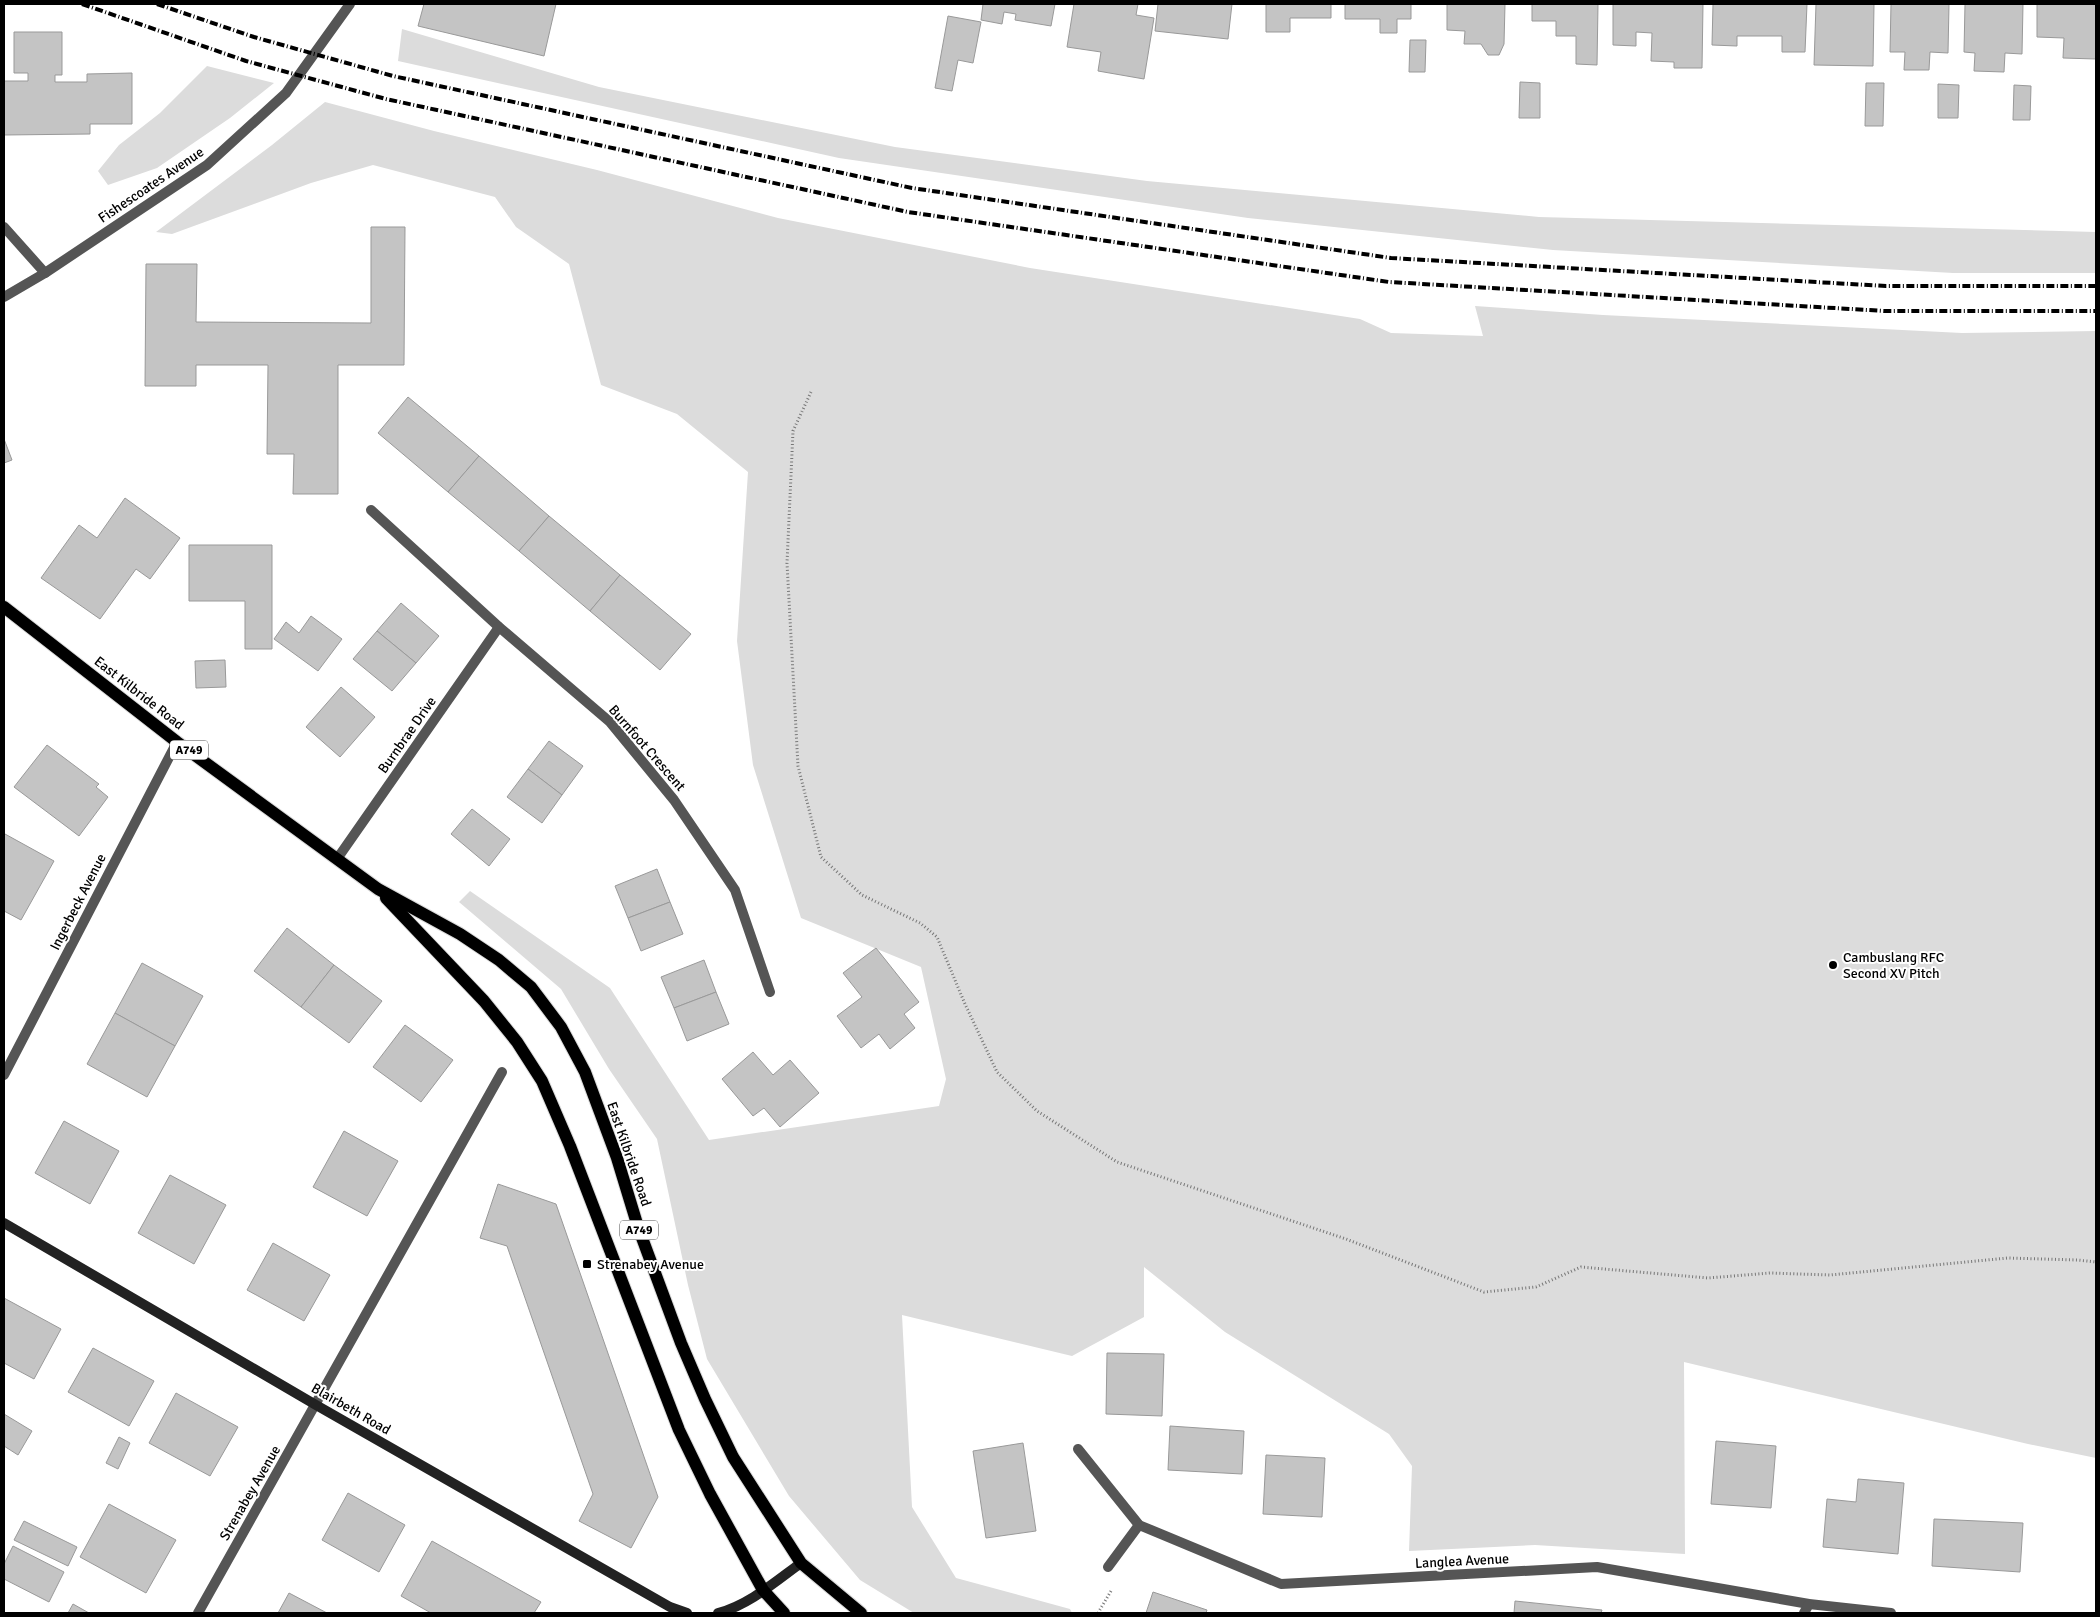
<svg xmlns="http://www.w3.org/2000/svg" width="2100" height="1617" font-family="Signika,sans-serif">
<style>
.green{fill:#dcdcdc}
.building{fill:#c4c4c4;stroke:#999}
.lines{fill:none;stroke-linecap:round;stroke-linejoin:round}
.primary-casing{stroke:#dbdbdb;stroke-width:14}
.path{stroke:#777;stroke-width:3;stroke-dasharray:1 2.5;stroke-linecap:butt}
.street{stroke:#555;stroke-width:10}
.secondary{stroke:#222;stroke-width:10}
.primary{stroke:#000;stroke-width:12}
.rail{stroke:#000;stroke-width:4;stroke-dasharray:8 2.5 1 2.5;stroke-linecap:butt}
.poi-dot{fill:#000;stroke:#fff;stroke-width:2}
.labels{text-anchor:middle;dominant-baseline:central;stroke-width:4;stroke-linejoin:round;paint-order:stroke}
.shield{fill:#fff;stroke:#4c4c4c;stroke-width:1}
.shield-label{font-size:12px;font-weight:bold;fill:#000}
.street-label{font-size:14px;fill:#000;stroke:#fff}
.poi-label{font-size:14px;fill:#000;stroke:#fff;text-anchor:start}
</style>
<rect width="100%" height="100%" fill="#fff"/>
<!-- green -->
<g class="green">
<path d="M 402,29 L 599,87 L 895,147 L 1147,181 L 1539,217 L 2096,232 L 2096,273 L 1953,273 L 1553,250 L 1248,218 L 839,158 L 398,61 Z"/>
<path d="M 207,66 L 274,83 L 230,118 L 157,168 L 108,185 L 98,171 L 119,145 L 160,113 Z"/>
<path d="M 325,102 L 434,131 L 597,170 L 778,218 L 1030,268 L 1360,319 L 1391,333 L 1483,336 L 1475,306 L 1603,315 L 1962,333 L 2096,331 L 2096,1458 L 2028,1444 L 1684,1362 L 1685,1554 L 1535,1545 L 1409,1551 L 1412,1466 L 1389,1434 L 1225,1332 L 1144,1267 L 1144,1317 L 1072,1356 L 902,1315 L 912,1507 L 956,1578 L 1070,1609 L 1072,1613 L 914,1613 L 860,1580 L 789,1496 L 707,1359 L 688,1285 L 657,1139 L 609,1069 L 561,989 L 459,902 L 470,891 L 610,988 L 709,1140 L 939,1106 L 946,1079 L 921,967 L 801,918 L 753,765 L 737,641 L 748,472 L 677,414 L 601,385 L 569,264 L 516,227 L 495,197 L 373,165 L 311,183 L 172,234 L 156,232 L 272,145 Z"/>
</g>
<!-- building -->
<g class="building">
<path d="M 424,4 L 556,4 L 544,56 L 418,26 Z"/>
<path d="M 983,4 L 1055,4 L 1051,26 L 1015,20 L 1016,14 L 1004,12 L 1002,24 L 981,20 Z"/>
<path d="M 1074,4 L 1138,4 L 1136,15 L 1154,18 L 1144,79 L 1098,71 L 1101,52 L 1067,47 Z"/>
<path d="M 1158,4 L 1232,4 L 1228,39 L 1155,31 Z"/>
<path d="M 1266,4 L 1331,4 L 1331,18 L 1290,18 L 1290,32 L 1266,32 Z"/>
<path d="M 1345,4 L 1411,4 L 1411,19 L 1397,19 L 1397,33 L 1380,33 L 1380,19 L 1345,19 Z"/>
<path d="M 1447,4 L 1505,4 L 1504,44 L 1499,55 L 1488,55 L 1481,44 L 1464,44 L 1465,31 L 1447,30 Z"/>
<path d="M 1532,4 L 1598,4 L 1597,65 L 1576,64 L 1576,36 L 1556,36 L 1556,21 L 1532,21 Z"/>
<path d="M 1613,4 L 1703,4 L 1702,68 L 1674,68 L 1674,62 L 1651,61 L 1652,33 L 1636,32 L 1636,46 L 1613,45 Z"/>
<path d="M 1713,4 L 1807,4 L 1805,52 L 1782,52 L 1782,36 L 1737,36 L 1737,46 L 1712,45 Z"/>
<path d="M 1816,4 L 1874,4 L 1873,66 L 1814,65 Z"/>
<path d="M 1891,4 L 1949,4 L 1948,53 L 1930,52 L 1929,70 L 1904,70 L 1905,52 L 1890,52 Z"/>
<path d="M 1965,4 L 2023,4 L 2022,54 L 2005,53 L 2004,72 L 1974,71 L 1975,53 L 1964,52 Z"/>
<path d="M 2037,4 L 2096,4 L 2096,59 L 2063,58 L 2064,38 L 2037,37 Z"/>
<path d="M 948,16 L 981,22 L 973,63 L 958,60 L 952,91 L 935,88 Z"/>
<path d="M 14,32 L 62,32 L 62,75 L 55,75 L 55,82 L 87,82 L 87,74 L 132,73 L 132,124 L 90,124 L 90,134 L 4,135 L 4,81 L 28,81 L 28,73 L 14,73 Z"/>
<path d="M 1410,40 L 1426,40 L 1425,72 L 1409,72 Z"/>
<path d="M 1520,82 L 1540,83 L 1540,118 L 1519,118 Z"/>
<path d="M 1866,83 L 1884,83 L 1883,126 L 1865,126 Z"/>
<path d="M 1938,84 L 1959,85 L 1958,118 L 1938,118 Z"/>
<path d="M 2014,85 L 2031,86 L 2030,120 L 2013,120 Z"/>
<path d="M 371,227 L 405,227 L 404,365 L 338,365 L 338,494 L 293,494 L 294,454 L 267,454 L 268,365 L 196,365 L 196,386 L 145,386 L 146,264 L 197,264 L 196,322 L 371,323 Z"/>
<path d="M 408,397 L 479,456 L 448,492 L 378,433 Z"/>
<path d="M 4,439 L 12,460 L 4,463 Z"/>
<path d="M 479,456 L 549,516 L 519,551 L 448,492 Z"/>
<path d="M 125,498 L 180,538 L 150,579 L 136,569 L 100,619 L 41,578 L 79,525 L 97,538 Z"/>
<path d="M 549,516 L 620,575 L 590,611 L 519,551 Z"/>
<path d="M 189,545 L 272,545 L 272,649 L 245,649 L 245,601 L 189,601 Z"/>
<path d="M 620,575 L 691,634 L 660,670 L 590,611 Z"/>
<path d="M 401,603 L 439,636 L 416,663 L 377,631 Z"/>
<path d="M 311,616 L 342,639 L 318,671 L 274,639 L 286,622 L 299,633 Z"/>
<path d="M 377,631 L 416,663 L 392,691 L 353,659 Z"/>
<path d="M 225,660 L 226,687 L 196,688 L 195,661 Z"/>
<path d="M 341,687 L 375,717 L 340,757 L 306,727 Z"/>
<path d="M 549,741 L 583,766 L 562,795 L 528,769 Z"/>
<path d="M 47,745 L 99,784 L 96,787 L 108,797 L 79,836 L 14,787 Z"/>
<path d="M 528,769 L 562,795 L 542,823 L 507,797 Z"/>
<path d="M 472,809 L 510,839 L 489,866 L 451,834 Z"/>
<path d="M 5,834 L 54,861 L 21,920 L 4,911 L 4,837 Z"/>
<path d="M 657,869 L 670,902 L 628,918 L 615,886 Z"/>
<path d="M 670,902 L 683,934 L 641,951 L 628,918 Z"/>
<path d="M 287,928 L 334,965 L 301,1007 L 254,971 Z"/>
<path d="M 876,948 L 919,1002 L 904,1014 L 915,1028 L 890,1049 L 879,1034 L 861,1048 L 837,1016 L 862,997 L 843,973 Z"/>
<path d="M 704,960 L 716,992 L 674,1008 L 661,977 Z"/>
<path d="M 142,963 L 203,996 L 175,1046 L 115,1013 Z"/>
<path d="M 334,965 L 382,1001 L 349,1043 L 301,1007 Z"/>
<path d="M 716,992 L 729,1024 L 687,1041 L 674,1008 Z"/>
<path d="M 115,1013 L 175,1046 L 147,1097 L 87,1064 Z"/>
<path d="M 405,1025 L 453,1060 L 421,1102 L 373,1067 Z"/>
<path d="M 753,1052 L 773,1075 L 790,1060 L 819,1093 L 780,1127 L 764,1108 L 753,1116 L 722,1079 Z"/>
<path d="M 64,1121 L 119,1151 L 90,1204 L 35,1173 Z"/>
<path d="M 344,1131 L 398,1161 L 367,1216 L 313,1187 Z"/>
<path d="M 170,1175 L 226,1205 L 194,1264 L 138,1233 Z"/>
<path d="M 498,1184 L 556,1204 L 658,1497 L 631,1548 L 579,1521 L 593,1494 L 507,1246 L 480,1238 Z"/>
<path d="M 273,1243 L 330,1275 L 304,1321 L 247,1290 Z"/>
<path d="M 4,1298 L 61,1329 L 34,1379 L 4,1363 Z"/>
<path d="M 93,1348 L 154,1381 L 129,1426 L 68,1392 Z"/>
<path d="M 1107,1353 L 1164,1354 L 1162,1416 L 1106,1414 Z"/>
<path d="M 176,1393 L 238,1427 L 210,1476 L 149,1443 Z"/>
<path d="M 4,1414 L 32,1431 L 18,1455 L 4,1446 Z"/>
<path d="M 1170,1426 L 1244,1431 L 1242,1474 L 1168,1470 Z"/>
<path d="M 119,1437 L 130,1443 L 118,1469 L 106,1463 Z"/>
<path d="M 1716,1441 L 1776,1446 L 1771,1508 L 1711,1504 Z"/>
<path d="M 1023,1443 L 1036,1531 L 986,1538 L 973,1451 Z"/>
<path d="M 1266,1455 L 1325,1458 L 1322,1517 L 1263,1514 Z"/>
<path d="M 1858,1479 L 1904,1483 L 1898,1554 L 1823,1547 L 1827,1499 L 1856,1502 Z"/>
<path d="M 348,1493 L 405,1525 L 379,1572 L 322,1540 Z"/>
<path d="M 109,1504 L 176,1540 L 146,1593 L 80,1557 Z"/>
<path d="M 1934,1519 L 2023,1523 L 2020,1572 L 1932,1566 Z"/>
<path d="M 24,1521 L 77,1547 L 68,1566 L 14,1540 Z"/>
<path d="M 432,1541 L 541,1602 L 534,1613 L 431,1613 L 401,1596 Z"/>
<path d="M 13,1546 L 64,1572 L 49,1602 L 4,1579 L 4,1564 Z"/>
<path d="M 1153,1592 L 1207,1610 L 1206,1613 L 1146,1613 Z"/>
<path d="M 289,1593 L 327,1613 L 278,1613 Z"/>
<path d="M 1515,1601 L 1602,1610 L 1601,1613 L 1514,1613 Z"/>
<path d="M 73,1604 L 89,1613 L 68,1613 Z"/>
</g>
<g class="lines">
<!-- primary casing -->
<g class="primary-casing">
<g id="primary">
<path d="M 4,607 L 177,742 L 378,889 L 460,934 L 499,960 L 531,987 L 561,1027 L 585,1072 L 617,1158 L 638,1227 L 681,1343 L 705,1399 L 733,1457 L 801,1563 L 861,1613"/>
<path d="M 386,898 L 484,1001 L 517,1042 L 542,1081 L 570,1146 L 679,1430 L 710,1494 L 763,1590 L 784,1613"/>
</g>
</g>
<!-- path -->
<g class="path">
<path d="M 811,392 L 793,431 L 787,563 L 798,766 L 821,857 L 862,895 L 920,923 L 937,937 L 965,1004 L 997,1072 L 1037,1111 L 1117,1162 L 1346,1239 L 1484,1292 L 1536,1287 L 1581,1267 L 1708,1278 L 1770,1273 L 1830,1275 L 2008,1258 L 2077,1260 L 2096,1262"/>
<path d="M 1098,1613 L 1111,1591"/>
</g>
<!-- street -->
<g class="street">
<path d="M 4,227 L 45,273"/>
<path d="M 4,297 L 45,273 L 207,165 L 286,93 L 350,4"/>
<path d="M 371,510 L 499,627 L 610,722 L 674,800 L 735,890 L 770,992"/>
<path d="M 337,859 L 499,627"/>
<path d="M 4,1075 L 177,742"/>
<path d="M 1078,1449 L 1139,1525 L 1281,1584 L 1597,1567 L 1809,1604 L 1891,1613"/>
<path d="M 1108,1567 L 1139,1525"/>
<path d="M 198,1613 L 502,1072"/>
<path d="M 1804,1613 L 1809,1604"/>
</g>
<!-- secondary -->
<g class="secondary">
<path d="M 4,1223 L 316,1405 L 670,1607 L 687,1613"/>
<path d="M 718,1613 C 749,1605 776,1581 801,1563"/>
</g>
<!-- primary -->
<use href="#primary" class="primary"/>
<!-- rail -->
<g class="rail">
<path d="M 82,4 L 246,61 L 386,99 L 908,212 L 1389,282 L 1885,311 L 2096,311"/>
<path d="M 157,4 L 254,37 L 393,76 L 912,188 L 1391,258 L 1886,286 L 2096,286"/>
</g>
</g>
<!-- markers -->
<g class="poi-dot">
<circle cx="1833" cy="965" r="5"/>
<rect x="582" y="1259" width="10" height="10" rx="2.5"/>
</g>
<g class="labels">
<!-- shield labels -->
<g class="shield">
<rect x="170" y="740.5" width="38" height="19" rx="4"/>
<rect x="620" y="1220.5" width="38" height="19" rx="4"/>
</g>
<g class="shield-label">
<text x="189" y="750">A749</text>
<text x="639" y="1230">A749</text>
</g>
<!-- street labels -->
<g class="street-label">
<text transform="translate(151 185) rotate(-34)">Fishescoates Avenue</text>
<text transform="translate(139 693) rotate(38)">East Kilbride Road</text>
<text transform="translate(407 735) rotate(-55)">Burnbrae Drive</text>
<text transform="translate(647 748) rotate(49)">Burnfoot Crescent</text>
<text transform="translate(78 902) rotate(-63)">Ingerbeck Avenue</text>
<text transform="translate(629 1154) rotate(71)">East Kilbride Road</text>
<text transform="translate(351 1409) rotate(30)">Blairbeth Road</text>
<text transform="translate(250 1493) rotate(-60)">Strenabey Avenue</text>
<text transform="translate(1462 1561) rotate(-3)">Langlea Avenue</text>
</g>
<!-- poi labels -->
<g class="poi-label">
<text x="1843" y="957">Cambuslang RFC<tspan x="1843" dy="16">Second XV Pitch</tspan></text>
<text x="597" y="1264">Strenabey Avenue</text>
</g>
</g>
<!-- border -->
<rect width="2100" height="1617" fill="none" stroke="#000000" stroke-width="10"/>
</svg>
